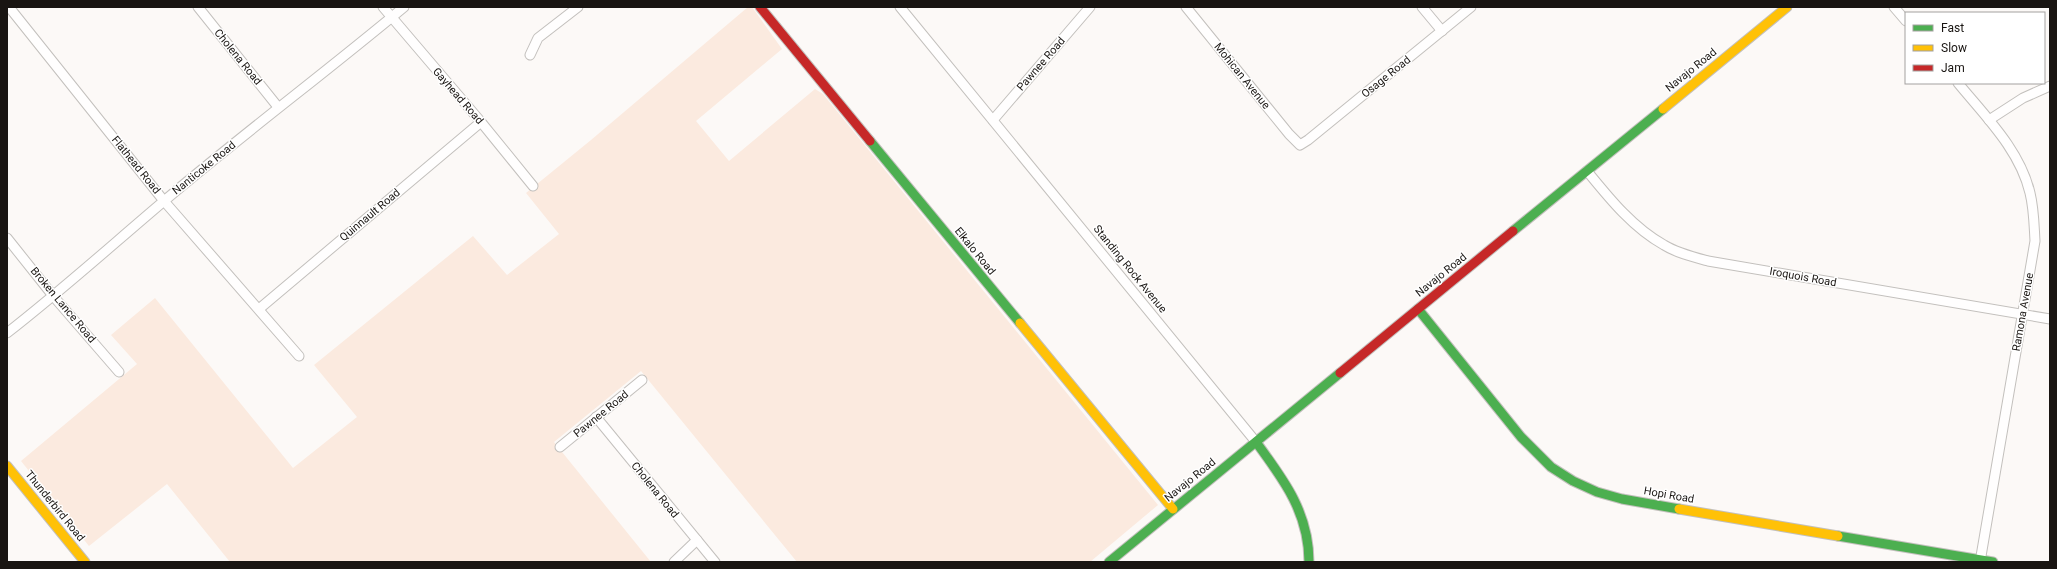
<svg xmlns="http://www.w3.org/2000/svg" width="2057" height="569" font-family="Roboto,sans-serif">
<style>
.green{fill:#fbeadf}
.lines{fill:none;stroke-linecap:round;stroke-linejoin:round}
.street-casing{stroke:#c3c0bd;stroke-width:11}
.fast-casing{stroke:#c3c0bd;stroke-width:11}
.slow-casing{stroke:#c3c0bd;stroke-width:11}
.jam-casing{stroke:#c3c0bd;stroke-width:11}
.street{stroke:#fffefe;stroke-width:9}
.fast{stroke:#4caf50;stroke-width:9}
.slow{stroke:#ffc107;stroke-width:9}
.jam{stroke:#c62828;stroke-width:9}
.labels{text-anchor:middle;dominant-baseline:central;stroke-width:3;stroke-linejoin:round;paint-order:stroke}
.street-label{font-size:11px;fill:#191512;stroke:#fff}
</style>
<rect width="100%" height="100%" fill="#fcf9f7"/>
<!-- green -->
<path class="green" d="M 748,7 L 752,7 L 782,49 L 696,121 L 729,161 L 815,89 L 823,94 L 1158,505 L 1090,562 L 797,562 L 641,371 L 554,442 L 651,562 L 230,562 L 167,484 L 89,546 L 21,461 L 137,364 L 111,335 L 155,298 L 293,468 L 357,417 L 314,365 L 473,236 L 507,275 L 559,234 L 526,193 L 591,140 Z"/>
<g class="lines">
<!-- street casing -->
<g class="street-casing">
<g id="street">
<path d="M 9,7 L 164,201 L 299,356"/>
<path d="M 198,7 L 278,107"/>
<path d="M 383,7 L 481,122 L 533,186"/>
<path d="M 900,7 L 1256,442"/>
<path d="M 1186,7 L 1289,134 L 1300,145 L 1308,140 L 1471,7"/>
<path d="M 1422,7 L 1442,31"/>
<path d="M 1894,7 L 1906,21"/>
<path d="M 530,55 L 538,38 L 578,7"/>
<path d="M 1958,83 C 1985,116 2020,150 2030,193 C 2034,209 2034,225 2035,241 L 1980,562"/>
<path d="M 993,120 L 1090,7"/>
<path d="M 1989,120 L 2023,98 L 2050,86"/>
<path d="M 1587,171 C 1609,198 1633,228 1664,245 C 1677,253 1693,257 1708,261 L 2050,319"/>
<path d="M 7,238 L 54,297 L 119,372"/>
<path d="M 259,309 L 481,122"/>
<path d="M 7,333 C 61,291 112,245 164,201 C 243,134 325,73 404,7"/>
<path d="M 596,417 L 715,562"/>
<path d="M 560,447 L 642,380"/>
<path d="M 674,562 L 697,540"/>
</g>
</g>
<!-- fast casing -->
<g class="fast-casing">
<g id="fast">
<path d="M 870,141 L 1020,323"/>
<path d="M 1513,231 L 1663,109"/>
<path d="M 1418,309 L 1521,437 L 1551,467 L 1573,481 L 1597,492 L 1622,499 L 1679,509"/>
<path d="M 1256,442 C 1284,480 1309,513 1309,562"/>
<path d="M 1838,536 L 1993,562"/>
<path d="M 1109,562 L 1340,373"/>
</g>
</g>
<!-- slow casing -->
<g class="slow-casing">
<g id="slow">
<path d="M 1663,109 L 1787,7"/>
<path d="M 1020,323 L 1173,509"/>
<path d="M 7,466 L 85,562"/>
<path d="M 1679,509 L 1838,536"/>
</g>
</g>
<!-- jam casing -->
<g class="jam-casing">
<g id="jam">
<path d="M 760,7 L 870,141"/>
<path d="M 1340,373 L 1513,231"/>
</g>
</g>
<!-- street -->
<use href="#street" class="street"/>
<!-- fast -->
<use href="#fast" class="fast"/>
<!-- slow -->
<use href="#slow" class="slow"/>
<!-- jam -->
<use href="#jam" class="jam"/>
</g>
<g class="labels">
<!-- street labels -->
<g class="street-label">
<text transform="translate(238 57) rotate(51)">Cholena Road</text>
<text transform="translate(1041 64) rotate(-49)">Pawnee Road</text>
<text transform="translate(1691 70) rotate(-39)">Navajo Road</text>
<text transform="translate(1242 76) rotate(51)">Mohican Avenue</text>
<text transform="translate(1386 77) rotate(-39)">Osage Road</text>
<text transform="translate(458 96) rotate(49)">Gayhead Road</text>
<text transform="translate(136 165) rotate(51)">Flathead Road</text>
<text transform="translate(204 168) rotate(-39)">Nanticoke Road</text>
<text transform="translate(370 215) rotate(-40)">Quinnault Road</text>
<text transform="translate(975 251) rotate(51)">Elkalo Road</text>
<text transform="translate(1130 269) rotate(51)">Standing Rock Avenue</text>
<text transform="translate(1441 275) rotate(-39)">Navajo Road</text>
<text transform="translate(1803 277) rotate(10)">Iroquois Road</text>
<text transform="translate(63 305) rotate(50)">Broken Lance Road</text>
<text transform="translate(2023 312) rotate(-80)">Ramona Avenue</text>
<text transform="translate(601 414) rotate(-39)">Pawnee Road</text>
<text transform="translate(1190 480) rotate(-39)">Navajo Road</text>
<text transform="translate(655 490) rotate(51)">Cholena Road</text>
<text transform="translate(1669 495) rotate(10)">Hopi Road</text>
<text transform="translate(55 506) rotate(51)">Thunderbird Road</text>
</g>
</g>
<!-- border -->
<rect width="2057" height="569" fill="none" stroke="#191512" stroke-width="16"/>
<!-- legend -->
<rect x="1905" y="12" width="140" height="72" fill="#ffffff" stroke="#a3a1a0"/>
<rect x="1913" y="25" width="20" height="6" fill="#4caf50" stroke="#a3a1a0"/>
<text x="1941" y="32" font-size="12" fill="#191512">Fast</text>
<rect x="1913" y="45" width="20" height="6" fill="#ffc107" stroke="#a3a1a0"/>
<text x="1941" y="52" font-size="12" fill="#191512">Slow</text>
<rect x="1913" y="65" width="20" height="6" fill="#c62828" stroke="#a3a1a0"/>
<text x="1941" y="72" font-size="12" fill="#191512">Jam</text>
</svg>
